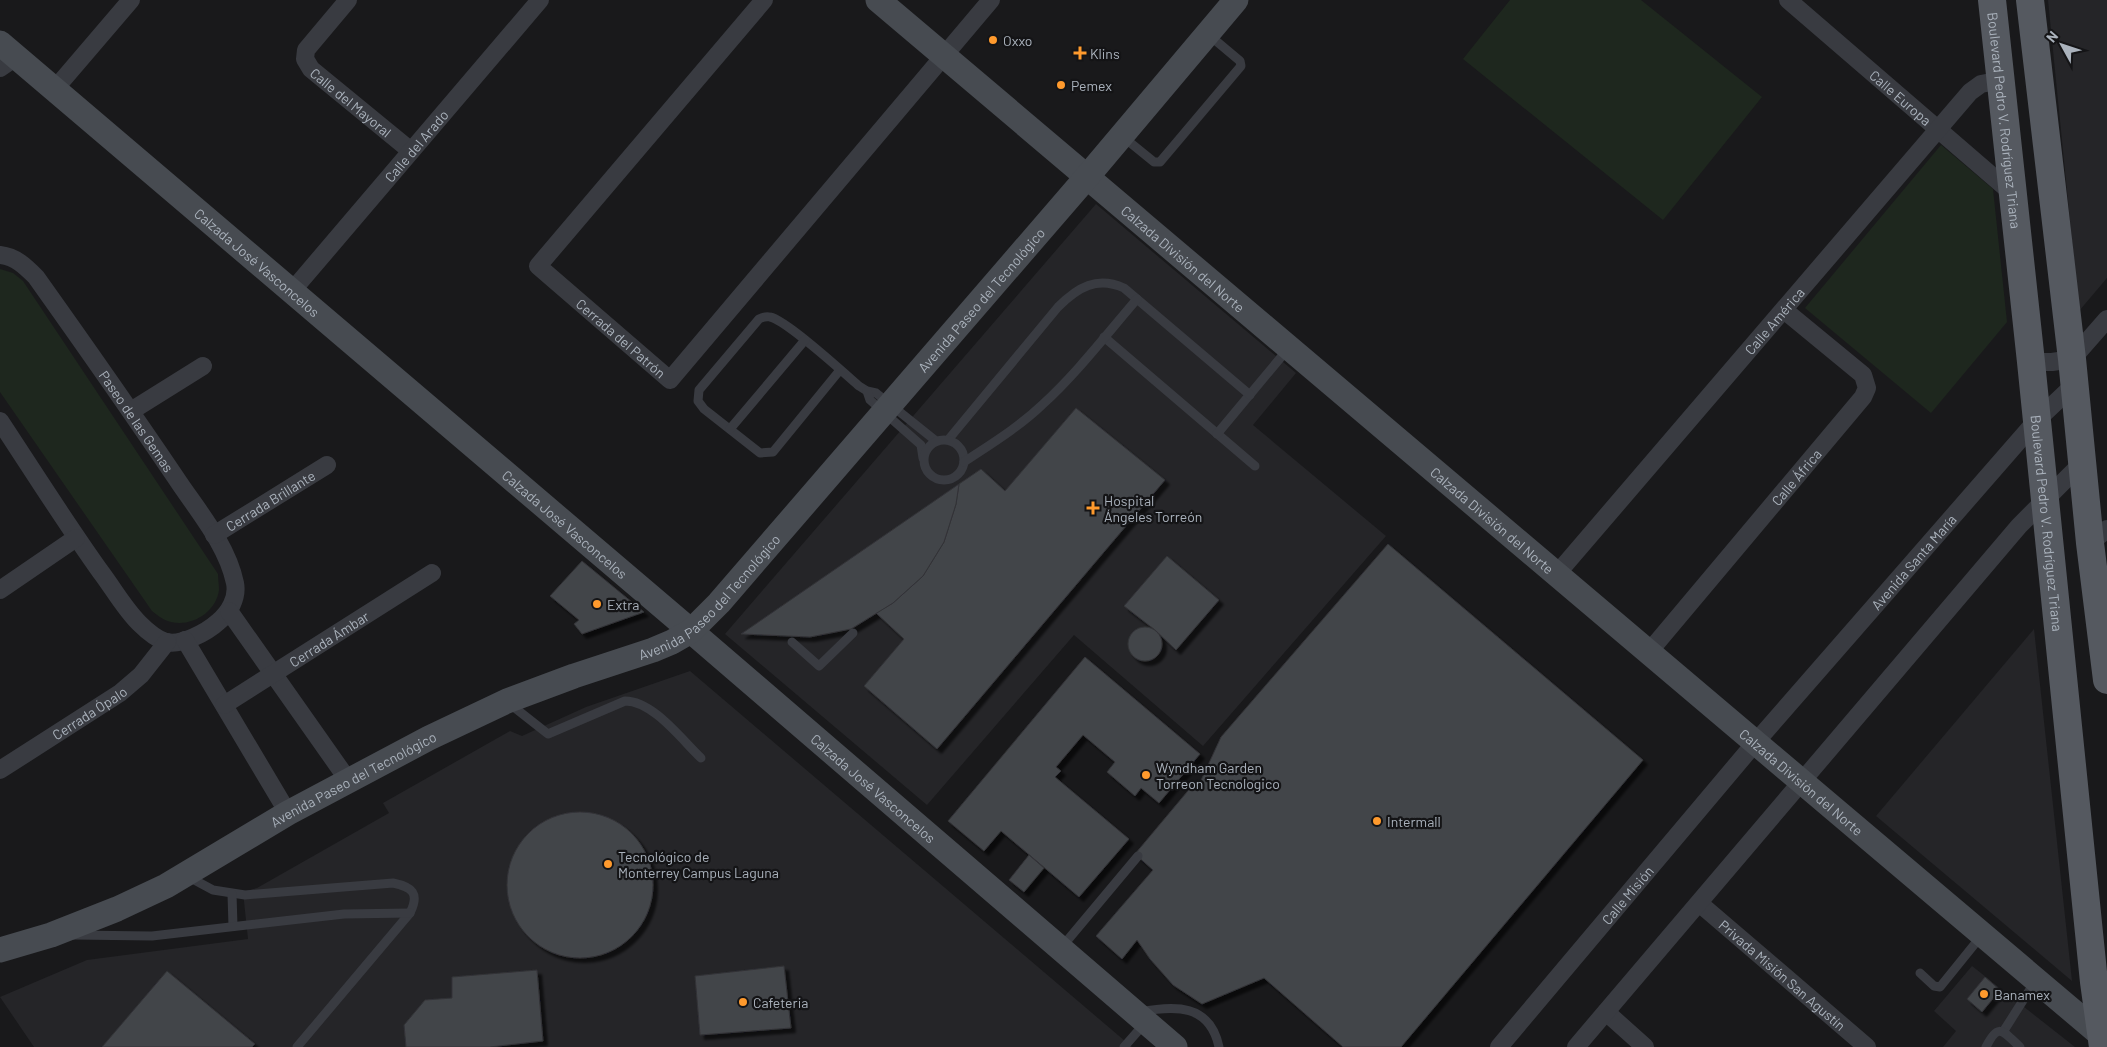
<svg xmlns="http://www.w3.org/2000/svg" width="2107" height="1047" font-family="Barlow,sans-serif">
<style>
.built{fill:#252528}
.green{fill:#1e271e}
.building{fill:#434448;stroke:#323337;filter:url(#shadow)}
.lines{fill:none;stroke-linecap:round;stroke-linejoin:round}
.service{stroke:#393b41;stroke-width:9}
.minor{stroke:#393b41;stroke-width:18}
.secondary{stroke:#474b51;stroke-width:25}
.primary{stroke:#555960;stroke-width:28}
.poi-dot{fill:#ff9a2d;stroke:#141416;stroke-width:2}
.labels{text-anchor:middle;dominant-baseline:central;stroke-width:4.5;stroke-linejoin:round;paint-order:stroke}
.poi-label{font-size:14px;fill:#aab2bc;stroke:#141416;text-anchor:start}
.street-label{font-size:14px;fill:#aab2bc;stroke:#141416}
</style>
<defs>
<filter id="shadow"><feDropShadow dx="4.5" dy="4.5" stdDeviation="1" flood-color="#0009"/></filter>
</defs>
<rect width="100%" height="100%" fill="#19191b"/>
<!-- built -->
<g class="built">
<path d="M 2048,0 L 2107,0 L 2107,278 L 2079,311 Z"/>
<path d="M 1096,204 L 1296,373 L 1253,425 L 1386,536 L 1203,746 L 1074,635 L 927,805 L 725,634 Z"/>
<path d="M 2034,629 L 2072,981 L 1876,816 Z"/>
<path d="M 690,671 L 1132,1047 L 34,1047 L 0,997 L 87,960 L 248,939 L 243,892 L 257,888 L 389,813 L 383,803 L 510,731 L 522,736 L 586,707 Z"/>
<path d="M 1972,966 L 2075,1047 L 1943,1047 L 1956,1031 L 1934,1011 Z"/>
</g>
<!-- green -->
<g class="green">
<path d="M 1510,0 L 1641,0 L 1762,97 L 1663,220 L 1463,59 Z"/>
<path d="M 1941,145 L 1993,189 L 2007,322 L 1931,413 L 1805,308 Z"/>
<path d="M 0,269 L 13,273 L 23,281 L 218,574 C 218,579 219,585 219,590 C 216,614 187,630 165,620 C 161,618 156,614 152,611 L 0,392 Z"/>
</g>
<!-- building -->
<g class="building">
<path d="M 1076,408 L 1165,480 L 937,749 L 864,686 L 904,639 L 876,613 L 893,603 L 923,576 L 944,542 L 956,504 L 959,484 L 981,469 L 1005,491 Z"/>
<path d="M 959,484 L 956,504 L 944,542 L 923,576 L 893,603 L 851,629 L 810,637 L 741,634 Z"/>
<path d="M 1388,544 L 1643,760 L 1401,1047 L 1343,1047 L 1264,978 L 1202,1004 L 1173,985 L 1150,959 L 1137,940 L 1122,959 L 1096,936 L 1153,870 L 1135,854 L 1192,786 L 1197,789 L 1221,737 Z"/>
<path d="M 1167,556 L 1219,600 L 1176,650 L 1155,630 L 1124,606 Z"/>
<path d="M 582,561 L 644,612 L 582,634 L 574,624 L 579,620 L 550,596 Z"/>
<circle cx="1145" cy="644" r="17"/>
<path d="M 1085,657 L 1200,754 L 1159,803 L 1141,788 L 1135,796 L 1107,772 L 1115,762 L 1083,735 L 1056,767 L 1061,771 L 1055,777 L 1129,839 L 1079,897 L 1001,831 L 984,851 L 948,821 Z"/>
<circle cx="580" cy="885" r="73"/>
<path d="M 1029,855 L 1044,868 L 1024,892 L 1009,880 Z"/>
<path d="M 784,966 L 791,1028 L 700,1035 L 695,976 Z"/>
<path d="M 537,970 L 543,1041 L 490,1047 L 406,1047 L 404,1025 L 425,1000 L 452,998 L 452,977 Z"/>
<path d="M 167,971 L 255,1044 L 252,1047 L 102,1047 Z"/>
<path d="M 1985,977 L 2000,990 L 1982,1012 L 1967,999 Z"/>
</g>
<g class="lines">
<!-- service -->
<g class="service">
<path d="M 1122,136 L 1154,162 L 1160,162 L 1241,66 L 1240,61 L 1209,35"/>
<path d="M 1104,337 L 1255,466"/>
<path d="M 840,370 L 773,452 L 760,453 L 704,409 L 698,401 L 699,390 L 759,319 C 763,317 766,316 770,317 C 786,320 843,372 859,386 L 867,391 L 876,393 L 936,441"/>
<path d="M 867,391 L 870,400 L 921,445 L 923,458"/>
<path d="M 730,429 L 805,340"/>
<path d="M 1217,434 L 1287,350"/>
<path d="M 948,440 L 1058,307 C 1078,287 1097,276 1124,288 L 1250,395"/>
<circle cx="944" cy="460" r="20"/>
<path d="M 964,462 C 991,444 1019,427 1042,405 C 1077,373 1106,335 1137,299"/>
<path d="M 792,642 L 819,666 L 853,633"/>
<path d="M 510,704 L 548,734 L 625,701 C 653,701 681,739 701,758"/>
<path d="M 187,876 L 213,890 L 245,895 L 393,883 C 412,887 420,893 410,913 L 297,1047"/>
<path d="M 232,894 L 233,926"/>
<path d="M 74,935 L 152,936 L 344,914 L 410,913"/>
<path d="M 1061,948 L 1138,856"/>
<path d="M 1920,973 L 1934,986 L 1940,987 L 1982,935"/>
<path d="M 1140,1012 C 1175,1005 1210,1004 1219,1047"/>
<path d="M 2003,1032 L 2036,980"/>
<path d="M 1124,1047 L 1145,1023"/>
<path d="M 1986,1047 C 1999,1021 2003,1032 2020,1047"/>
</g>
<!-- minor -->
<g class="minor">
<path id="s1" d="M 348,0 L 306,50 L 305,59 L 311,69 L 411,151"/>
<path id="s2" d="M 764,0 L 538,266 L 670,380 L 991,0"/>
<path id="s3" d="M 1788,0 L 2013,194"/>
<path d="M 0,68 L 16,57"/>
<path d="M 54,90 L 131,0"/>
<path id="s4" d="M 0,255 C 16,257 25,266 36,277 C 83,343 130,410 176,478 C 197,510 227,544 235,583 C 238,598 229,613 218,622 C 207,632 181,646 166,642 C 156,639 146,630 139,623 C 124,608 113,588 100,571 C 65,522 33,471 0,421"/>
<path id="s5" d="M 292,291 L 540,0"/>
<path d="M 2031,362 L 2052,362 L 2072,359 L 2107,319"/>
<path d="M 131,411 L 203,366"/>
<path id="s6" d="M 214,535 L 327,465"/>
<path d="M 2090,543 L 2107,529"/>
<path id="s7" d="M 1556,575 L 1970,92 L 1981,84 L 2001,80"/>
<path d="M 0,590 L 76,538"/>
<path d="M 229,611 L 348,780"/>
<path d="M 185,640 L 288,813"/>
<path id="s8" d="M 1648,653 L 1863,397 L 1867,388 L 1863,375 L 1784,310"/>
<path id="s9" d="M 224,705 L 432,573"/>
<path id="s10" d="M 0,770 L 120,693 L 141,675 L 167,642"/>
<path id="s11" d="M 1699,903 L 1867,1047"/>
<path d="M 1606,1012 L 1645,1047"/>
<path id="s12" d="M 1499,1047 L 1755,743 L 2037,420 L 2075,384"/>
<path d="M 1576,1047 L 2019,526 L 2082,463"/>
</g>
<!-- secondary -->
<g class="secondary">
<path id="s13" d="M 878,0 L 2107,1040"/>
<path id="s14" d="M 0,43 L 691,631 L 1175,1047"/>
<path id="s15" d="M 0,950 L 51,935 L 117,909 L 166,886 L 288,813 L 429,738 L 507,701 L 574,676 L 653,650 L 672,642 L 691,631 L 719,603 L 1086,178 L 1236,0"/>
</g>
<!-- primary -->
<g class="primary">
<path id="s16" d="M 1992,0 L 2031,362 L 2094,982 L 2103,1047"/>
<path d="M 2030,0 L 2072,359 L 2090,543 L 2107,680"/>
</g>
</g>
<!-- markers -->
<g class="poi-dot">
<circle cx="993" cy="40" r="5"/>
<path d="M1077.5 45.5h5v5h5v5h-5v5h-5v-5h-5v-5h5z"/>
<circle cx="1061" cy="85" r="5"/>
<path d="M1090.5 500.5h5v5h5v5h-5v5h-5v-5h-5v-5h5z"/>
<circle cx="597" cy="604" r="5"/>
<circle cx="1146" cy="775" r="5"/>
<circle cx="1377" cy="821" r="5"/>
<circle cx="608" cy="864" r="5"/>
<circle cx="1984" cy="994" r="5"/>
<circle cx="743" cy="1002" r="5"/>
</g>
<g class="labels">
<!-- poi labels -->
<g class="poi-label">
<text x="1003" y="40">Oxxo</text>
<text x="1090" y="53">Klins</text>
<text x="1071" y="85">Pemex</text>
<text x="1104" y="500">Hospital<tspan x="1104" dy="16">Ángeles Torreón</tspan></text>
<text x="607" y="604">Extra</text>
<text x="1156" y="767">Wyndham Garden<tspan x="1156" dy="16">Torreon Tecnologico</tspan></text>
<text x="1387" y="821">Intermall</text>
<text x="618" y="856">Tecnológico de<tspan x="618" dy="16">Monterrey Campus Laguna</tspan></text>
<text x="1994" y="994">Banamex</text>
<text x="753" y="1002">Cafeteria</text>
</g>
<!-- street labels -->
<g class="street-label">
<text stroke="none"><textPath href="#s3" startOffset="149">Calle Europa</textPath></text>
<text stroke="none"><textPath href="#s1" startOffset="138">Calle del Mayoral</textPath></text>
<text stroke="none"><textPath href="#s16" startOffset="121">Boulevard Pedro V. Rodríguez Triana</textPath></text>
<text stroke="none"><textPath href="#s5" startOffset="191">Calle del Arado</textPath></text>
<text stroke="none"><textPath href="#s13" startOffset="400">Calzada División del Norte</textPath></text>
<text stroke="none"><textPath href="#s14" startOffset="338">Calzada José Vasconcelos</textPath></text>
<text stroke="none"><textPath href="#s15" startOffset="1204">Avenida Paseo del Tecnológico</textPath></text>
<text stroke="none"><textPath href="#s7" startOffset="335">Calle América</textPath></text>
<text stroke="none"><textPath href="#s2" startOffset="459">Cerrada del Patrón</textPath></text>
<text stroke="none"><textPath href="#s4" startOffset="219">Paseo de las Gemas</textPath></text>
<text stroke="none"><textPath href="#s8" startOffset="230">Calle África</textPath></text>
<text stroke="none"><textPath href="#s6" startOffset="66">Cerrada Brillante</textPath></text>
<text stroke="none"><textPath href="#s13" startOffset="805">Calzada División del Norte</textPath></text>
<text stroke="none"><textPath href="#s16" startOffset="526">Boulevard Pedro V. Rodríguez Triana</textPath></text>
<text stroke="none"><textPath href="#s14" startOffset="742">Calzada José Vasconcelos</textPath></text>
<text stroke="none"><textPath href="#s12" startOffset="638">Avenida Santa María</textPath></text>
<text stroke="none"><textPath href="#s15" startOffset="799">Avenida Paseo del Tecnológico</textPath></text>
<text stroke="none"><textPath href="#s9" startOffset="124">Cerrada Ámbar</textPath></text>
<text stroke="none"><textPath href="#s10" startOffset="106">Cerrada Ópalo</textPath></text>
<text stroke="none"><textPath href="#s15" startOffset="394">Avenida Paseo del Tecnológico</textPath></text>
<text stroke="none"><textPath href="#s13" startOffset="1210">Calzada División del Norte</textPath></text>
<text stroke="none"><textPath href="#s14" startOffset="1148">Calzada José Vasconcelos</textPath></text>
<text stroke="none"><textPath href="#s12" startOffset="199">Calle Misión</textPath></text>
<text stroke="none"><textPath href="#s11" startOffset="110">Privada Misión San Agustín</textPath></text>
</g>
</g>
<!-- north arrow -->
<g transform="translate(2062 45) rotate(310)" stroke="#141416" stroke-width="4" paint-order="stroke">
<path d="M0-4L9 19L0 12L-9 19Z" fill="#aab2bc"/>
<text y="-8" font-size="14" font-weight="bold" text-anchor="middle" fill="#aab2bc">N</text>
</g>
</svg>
